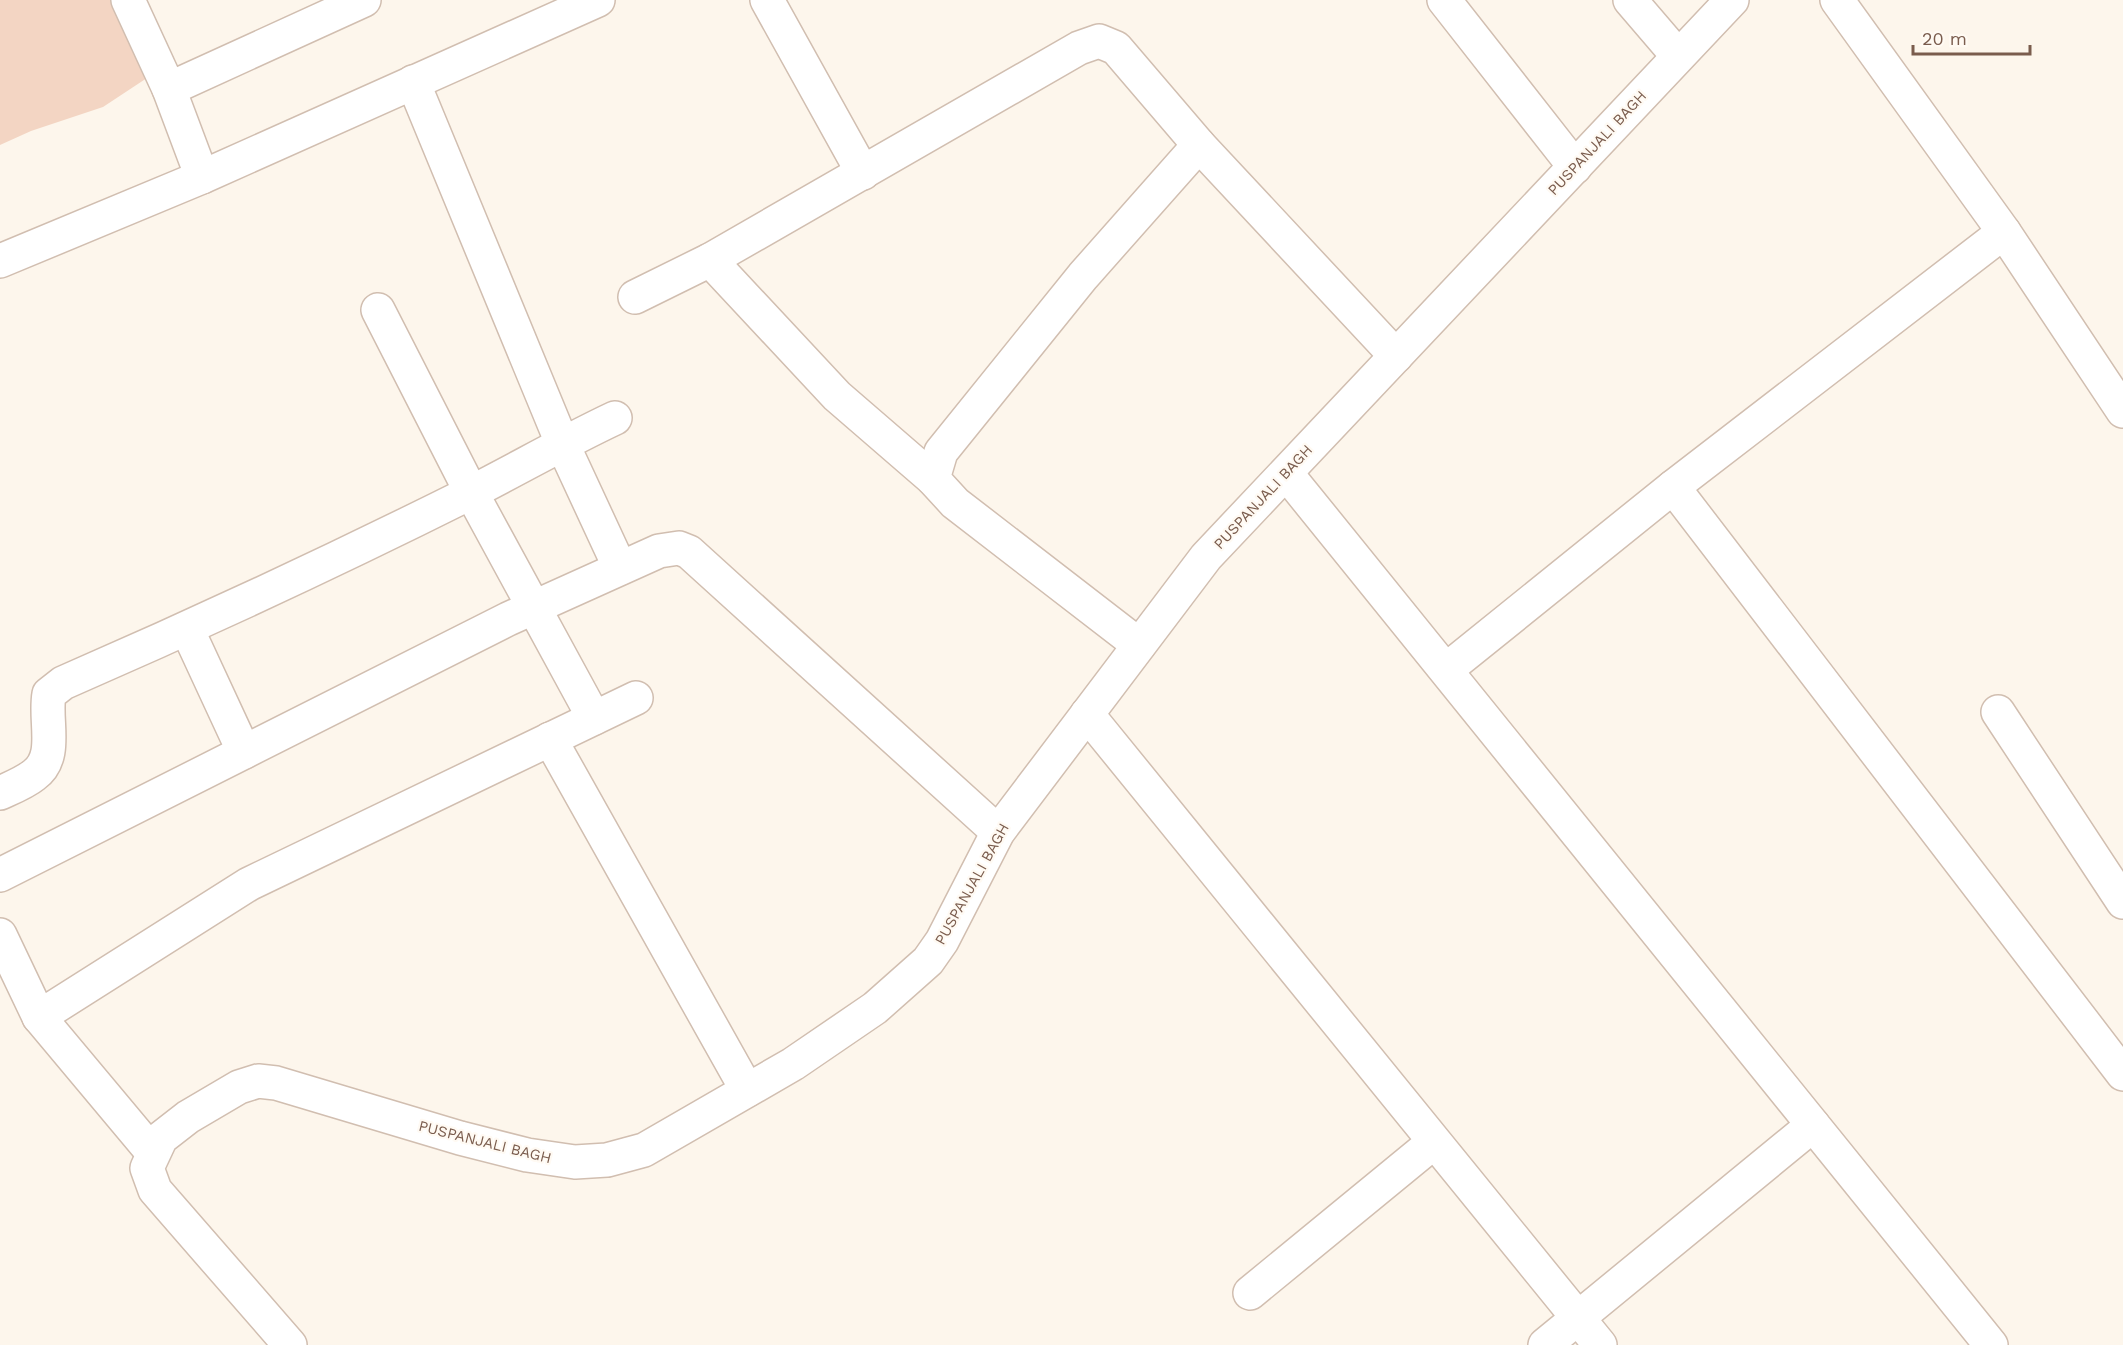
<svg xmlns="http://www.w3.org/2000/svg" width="2123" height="1345" font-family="'Work Sans',sans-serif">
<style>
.building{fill:#f3d5c3}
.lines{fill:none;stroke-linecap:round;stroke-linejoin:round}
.minor-casing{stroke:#d1beb0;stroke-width:36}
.minor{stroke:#fff;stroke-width:33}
.labels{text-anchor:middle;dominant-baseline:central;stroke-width:4.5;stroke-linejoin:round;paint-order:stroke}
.street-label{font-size:15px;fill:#7a5c4d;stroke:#fffaf3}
</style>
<rect width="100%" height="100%" fill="#fdf6ec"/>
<!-- building -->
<path class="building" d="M 0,0 L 122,0 L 153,74 L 103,107 L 31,131 L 0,145 Z"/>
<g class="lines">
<!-- minor casing -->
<g class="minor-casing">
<g id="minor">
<path d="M 128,0 L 169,89 L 202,177"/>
<path d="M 767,0 L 863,173"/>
<path d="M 1444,0 L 1575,167"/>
<path d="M 1630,0 L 1678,56"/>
<path d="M 1837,0 L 2004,232 L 2123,411"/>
<path d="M 413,82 L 562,443 L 620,568"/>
<path d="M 169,89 L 364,0"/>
<path d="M 710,260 L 837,396 L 933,479"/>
<path d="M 0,261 L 202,177 L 598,0"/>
<path d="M 635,297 L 710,260 L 1079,48 L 1099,41 L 1116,48 L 1199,145 L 1396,356"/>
<path d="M 378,310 L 471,492 L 594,718"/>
<path d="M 1286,473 L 1991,1345"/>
<path d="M 1673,487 L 2123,1074"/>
<path d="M 187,629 L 244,752"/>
<path d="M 1139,645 L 955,503 L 933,479 L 941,452 L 1083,276 L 1199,145"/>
<path d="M 1446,670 L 1673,487 L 2004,232"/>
<path d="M 1998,712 L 2123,902"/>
<path d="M 1087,714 L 1600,1345"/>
<path d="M 550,739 L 747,1090"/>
<path d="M 0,793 C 11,788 24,783 34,775 C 59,757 44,721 49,694 L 63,683 C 201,623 336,560 470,493 C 519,468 566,441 615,418"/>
<path d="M 0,875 L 508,619 L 659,551 L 679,548 L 689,552 L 998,832"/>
<path d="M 0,935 L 39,1017 L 152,1152"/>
<path d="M 39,1017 L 249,884 L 636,698"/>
<path d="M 1250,1293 L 1434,1142"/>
<path d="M 290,1345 L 155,1190 L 147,1168 L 161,1138 L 188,1117 L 239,1087 L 258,1081 L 276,1083 L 460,1138 L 527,1155 L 575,1162 L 607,1160 L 644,1150 L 793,1064 L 875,1008 L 928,961 L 942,941 L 998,832 L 1206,557 L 1732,0"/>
<path d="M 1545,1345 L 1813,1125"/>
</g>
</g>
<!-- minor -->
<use href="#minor" class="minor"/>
</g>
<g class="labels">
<!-- street labels -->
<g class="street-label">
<text transform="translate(1597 143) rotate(-47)">PUSPANJALI BAGH</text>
<text transform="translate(1263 497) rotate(-47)">PUSPANJALI BAGH</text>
<text transform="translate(972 884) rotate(-61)">PUSPANJALI BAGH</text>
<text transform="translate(485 1142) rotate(14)">PUSPANJALI BAGH</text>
</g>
</g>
<!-- scale -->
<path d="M1913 45v9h117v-9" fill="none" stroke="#7a5c4d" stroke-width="3"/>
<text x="1922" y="45" font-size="18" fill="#7a5c4d" stroke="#fffaf3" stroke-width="4.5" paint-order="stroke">20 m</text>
</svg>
